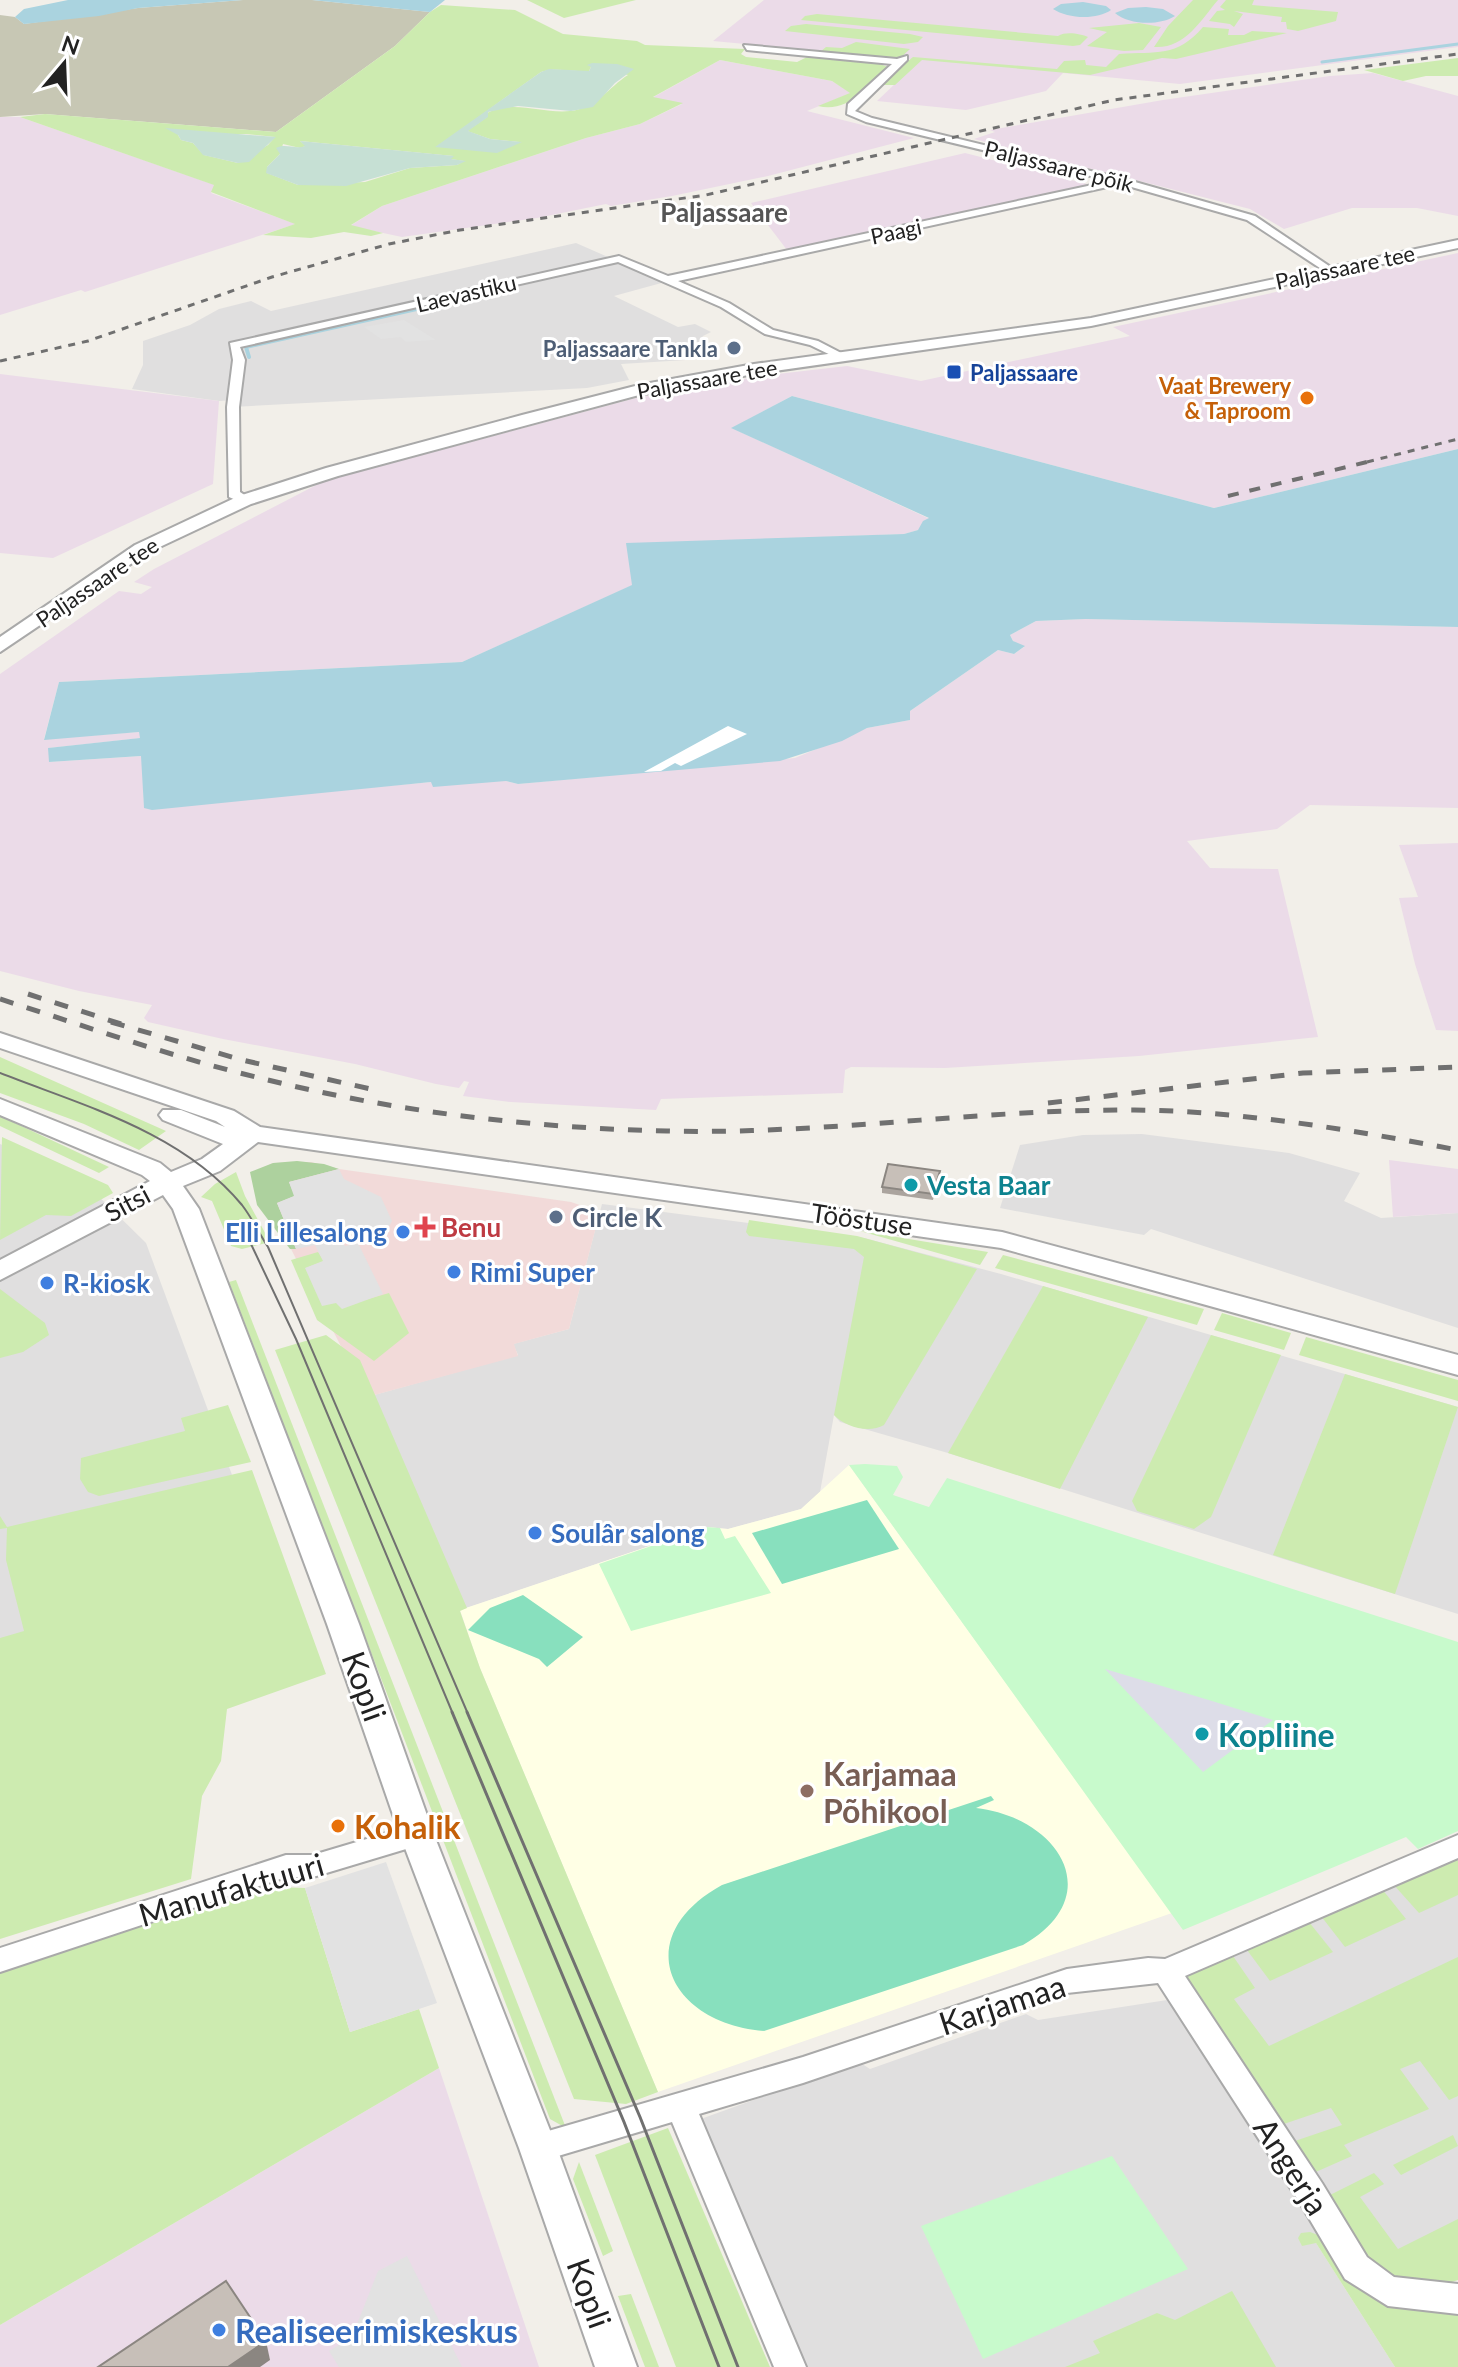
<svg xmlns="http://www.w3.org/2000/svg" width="1458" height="2367" font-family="Lato,sans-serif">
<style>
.residential{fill:#e0dfdf}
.commercial{fill:#f2dad9}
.industrial{fill:#ebdbe8}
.education{fill:#ffffe5}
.construction{fill:#c7c7b4}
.grass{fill:#cdebb0;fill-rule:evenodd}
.forest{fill:#add19e}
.wetland{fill:#c6e0d4}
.park{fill:#c8facc}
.pitch{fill:#88e0be}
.parking{fill:#e2e2e2}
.plaza{fill:#dddde8}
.water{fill:#aad3df}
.pier{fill:#fff}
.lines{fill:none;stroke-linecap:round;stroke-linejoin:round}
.stream-far1{stroke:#aad3df;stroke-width:3}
.stream{stroke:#aad3df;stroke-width:4}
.minor-casing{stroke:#a9a9a9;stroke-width:4}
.tertiary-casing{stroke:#a9a9a9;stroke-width:4}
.minor{fill:#fff;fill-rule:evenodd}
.tertiary{fill:#fff;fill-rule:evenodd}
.tram-far1{stroke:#707070;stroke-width:2}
.tram{stroke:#707070;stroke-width:3}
.rail-far2{stroke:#707070;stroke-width:3;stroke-dasharray:7 7;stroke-linecap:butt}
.rail-far1{stroke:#707070;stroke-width:4;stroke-dasharray:11 11;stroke-linecap:butt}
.rail{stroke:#707070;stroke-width:5;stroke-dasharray:14 14;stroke-linecap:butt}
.wall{fill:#aba49e}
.shaded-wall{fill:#8b8681}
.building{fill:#c7bfb8;stroke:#8b8681;stroke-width:2}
.service-dot{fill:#5c6f8a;stroke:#fff;stroke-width:3}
.transit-dot{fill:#1a4fb4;stroke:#fff;stroke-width:3}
.food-dot{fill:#e8710a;stroke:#fff;stroke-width:3}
.culture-dot{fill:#0f9aa8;stroke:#fff;stroke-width:3}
.health-dot{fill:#e0444e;stroke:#fff;stroke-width:3}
.shop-dot{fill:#3f7fe0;stroke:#fff;stroke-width:3}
.education-dot{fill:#8d6e63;stroke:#fff;stroke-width:3}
.labels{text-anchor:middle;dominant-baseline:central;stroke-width:6;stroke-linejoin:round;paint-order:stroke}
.far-street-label{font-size:22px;fill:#222;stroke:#fff}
.far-service-label{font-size:22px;font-weight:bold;fill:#4e5e75;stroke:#fff;text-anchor:end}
.far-transit-label{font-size:22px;font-weight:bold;fill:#164399;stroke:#fff;text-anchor:start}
.far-food-label{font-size:22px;font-weight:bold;fill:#c56008;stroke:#fff;text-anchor:end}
.far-quarter-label{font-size:26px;font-weight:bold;fill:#555;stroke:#fff}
.culture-label{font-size:26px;font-weight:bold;fill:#0d838f;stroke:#fff;text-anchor:start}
.street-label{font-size:26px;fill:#222;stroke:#fff}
.service-label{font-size:26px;font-weight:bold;fill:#4e5e75;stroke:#fff;text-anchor:start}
.health-label{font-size:26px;font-weight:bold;fill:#be3a42;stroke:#fff;text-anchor:start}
.shop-label{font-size:26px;font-weight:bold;fill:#366cbe;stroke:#fff;text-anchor:start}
.near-street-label{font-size:32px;fill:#222;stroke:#fff}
.near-culture-label{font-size:32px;font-weight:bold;fill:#0d838f;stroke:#fff;text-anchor:start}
.near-education-label{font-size:32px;font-weight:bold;fill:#785e54;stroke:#fff;text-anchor:start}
.near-food-label{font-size:32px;font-weight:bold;fill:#c56008;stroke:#fff;text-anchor:start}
.near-shop-label{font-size:32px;font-weight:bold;fill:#366cbe;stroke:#fff;text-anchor:start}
</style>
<rect width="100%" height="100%" fill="#f2efe9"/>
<!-- residential -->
<g class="residential">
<path d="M 576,243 L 665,282 L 614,296 L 678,327 L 695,324 L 711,332 L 703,336 L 686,360 L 621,364 L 629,380 L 587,388 L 233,407 L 233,400 L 219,401 L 132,389 L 143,365 L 143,341 L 190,325 L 219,309 L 251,301 L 271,311 Z"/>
<path d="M 1142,1134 L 1289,1153 L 1360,1173 L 1344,1201 L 1381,1218 L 1458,1213 L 1458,1328 L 1151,1229 L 1144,1235 L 1000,1208 L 1020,1145 L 1083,1135 Z"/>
<path d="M 0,1144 L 81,1179 L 146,1243 L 271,1580 L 0,1656 Z"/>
<path d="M 602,1204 L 864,1238 L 1001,1274 L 1458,1407 L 1458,1614 L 948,1453 L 840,1422 L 834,1415 L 820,1492 L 801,1509 L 728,1529 L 706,1527 L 460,1610 L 367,1397 L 518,1355 L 513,1344 L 569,1329 Z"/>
<path d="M 1458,1855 L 1458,2280 L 1370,2268 L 1188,1976 Z"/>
<path d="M 1167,2000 L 1184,2010 L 1326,2238 L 1316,2243 L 1395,2367 L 774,2367 L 673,2129 L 859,2062 L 870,2069 L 1026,2014 L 1038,2020 Z"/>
</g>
<!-- commercial -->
<path class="commercial" d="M 311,1162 L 339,1169 L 571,1202 L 600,1212 L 569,1329 L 514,1344 L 518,1356 L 367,1397 L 252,1173 L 273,1163 Z"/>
<!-- industrial -->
<g class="industrial">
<path d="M 764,0 L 1458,0 L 1458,47 L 1180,84 L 1063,73 L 1046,91 L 966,110 L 877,101 L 920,60 L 713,41 Z"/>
<path d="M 720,60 L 832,81 L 851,93 L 807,111 L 914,138 L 768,176 L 672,196 L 611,206 L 606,204 L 537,218 L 402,237 L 350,226 L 382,206 L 586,138 L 640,124 L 682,104 L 652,98 Z"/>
<path d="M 1373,73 L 1458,96 L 1458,216 L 1417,208 L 1352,208 L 1284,229 L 1250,209 L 974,139 L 995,132 L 990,130 L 1163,100 L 1330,76 Z"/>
<path d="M 0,117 L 20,117 L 215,185 L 211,193 L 296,224 L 85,292 L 81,290 L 0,315 Z"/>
<path d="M 965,153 L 1087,184 L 1085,187 L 787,250 L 751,203 Z"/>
<path d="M 1458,253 L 1458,449 L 1214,508 L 792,396 L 732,428 L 930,519 L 918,530 L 904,534 L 627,544 L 633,585 L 462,662 L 59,682 L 44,739 L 139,732 L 141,738 L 49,748 L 49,762 L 142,756 L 144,807 L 432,782 L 506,781 L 518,784 L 795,758 L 867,728 L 910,720 L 910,711 L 998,650 L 1014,654 L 1024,647 L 1013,641 L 1010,635 L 1036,621 L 1086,619 L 1458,627 L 1458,808 L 1310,805 L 1277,829 L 1187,841 L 1210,868 L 1278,869 L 1318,1037 L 1139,1056 L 945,1068 L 851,1067 L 845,1070 L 843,1093 L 661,1099 L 656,1110 L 511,1102 L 463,1096 L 469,1082 L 464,1081 L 459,1088 L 436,1084 L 355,1064 L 223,1039 L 148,1022 L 144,1018 L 152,1005 L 79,991 L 0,971 L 0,674 L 119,591 L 141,594 L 152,587 L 134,582 L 154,569 L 324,481 L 636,398 L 760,376 L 847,366 L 921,381 L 1130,336 L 1113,327 Z"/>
<path d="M 0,374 L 219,401 L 213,484 L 53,558 L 0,553 Z"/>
<path d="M 1458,843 L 1458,1031 L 1436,1030 L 1415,964 L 1399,898 L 1418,897 L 1399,845 Z"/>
<path d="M 1389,1160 L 1458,1169 L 1458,1213 L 1393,1217 Z"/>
<path d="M 439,2068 L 539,2367 L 0,2367 L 0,2325 Z"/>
</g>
<!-- education -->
<path class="education" d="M 849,1465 L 1172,1913 L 658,2092 L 480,1668 L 460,1610 L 706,1527 L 728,1529 L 801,1509 Z"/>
<!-- construction -->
<path class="construction" d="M 243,0 L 312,0 L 430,12 L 395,46 L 276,132 L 45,114 L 0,117 L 0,15 L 15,17 L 24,24 L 138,8 Z"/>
<!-- grass -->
<g class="grass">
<path d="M 527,0 L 636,0 L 564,18 Z"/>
<path d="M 1193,0 L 1218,0 C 1200,21 1185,49 1154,47 L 1168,26 Z"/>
<path d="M 1226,0 L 1254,0 L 1252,5 L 1338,12 L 1336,21 L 1298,31 L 1287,29 L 1286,22 L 1281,22 L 1282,17 L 1234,11 L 1243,14 L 1234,27 L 1230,24 L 1209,21 L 1217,11 L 1225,10 L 1220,7 Z"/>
<path d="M 441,5 L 515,10 L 563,34 L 637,41 L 645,45 L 745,49 L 741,54 L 746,57 L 797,62 L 809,56 L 869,60 L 888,67 C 866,87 849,113 818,106 L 850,93 L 832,81 L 720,60 L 653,97 L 683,103 L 640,124 L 586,138 L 382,206 L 351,225 L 383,233 L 371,236 L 344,232 L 311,238 L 263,235 L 295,224 L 211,192 L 214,185 L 20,117 L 45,114 L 276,132 L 395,46 L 430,12 ZM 591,67 L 628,75 C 609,87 595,109 570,111 C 542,114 514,99 487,113 L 487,117 L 467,131 L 490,139 L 519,142 L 512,145 L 437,147 L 541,72 C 555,67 573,72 589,71 ZM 246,134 L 275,137 L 268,145 L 238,163 L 204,155 L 193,143 L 181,140 L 178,135 ZM 300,141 L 453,156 L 450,159 L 464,161 L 457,165 L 410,168 L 365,182 L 298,185 L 267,173 L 267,167 L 280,154 L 283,144 L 300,148 L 306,146 Z"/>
<path d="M 817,14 L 1058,36 C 1066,31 1081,34 1088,37 L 1080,45 L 1073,46 L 801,20 L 805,16 Z"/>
<path d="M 1139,23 L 1161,27 L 1143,50 L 1124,51 L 1087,46 L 1107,32 L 1089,28 Z"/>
<path d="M 806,24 L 910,34 L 923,37 L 918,42 L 904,44 L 785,31 L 791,26 Z"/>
<path d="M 1203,27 L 1229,29 L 1228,35 L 1244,35 L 1252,31 L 1287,33 L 1176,59 L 1162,58 L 1090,75 L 922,60 L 895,85 L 878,85 L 913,57 L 1057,69 L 1064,61 L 1085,60 L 1086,65 L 1106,67 L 1119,54 C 1157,51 1176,58 1203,27 Z"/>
<path d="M 856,42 L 910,49 L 899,59 L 893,60 L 820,52 L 826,47 L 842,48 Z"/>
<path d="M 1458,58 L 1458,76 L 1426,76 L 1403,81 L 1364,70 Z"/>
<path d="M 0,1057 L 166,1131 L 139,1150 L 84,1124 L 0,1093 Z"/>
<path d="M 0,1116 L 109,1167 L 99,1173 L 0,1126 Z"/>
<path d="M 2,1137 L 108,1185 L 113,1193 L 71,1216 L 46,1215 L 0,1240 Z"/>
<path d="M 236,1172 L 245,1196 L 270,1242 L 242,1249 L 231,1246 L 212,1201 L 201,1197 L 215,1184 Z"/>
<path d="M 749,1220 L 857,1236 L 977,1269 L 884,1425 C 869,1434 845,1427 834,1415 L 864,1257 L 854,1249 L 749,1236 L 746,1232 Z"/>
<path d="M 860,1231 L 988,1252 L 980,1265 Z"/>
<path d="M 318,1252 L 324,1261 L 306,1268 L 336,1303 L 365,1300 L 389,1293 L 409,1333 L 374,1361 L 317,1320 L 291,1260 Z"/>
<path d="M 1003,1255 L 1204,1309 L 1197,1325 L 995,1268 Z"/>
<path d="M 236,1280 L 566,2128 L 550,2119 L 229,1282 Z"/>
<path d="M 1043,1286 L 1148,1317 L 1060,1489 L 948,1453 Z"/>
<path d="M 0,1289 L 45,1323 L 49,1335 L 23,1352 L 0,1358 Z"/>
<path d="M 1222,1313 L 1291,1333 L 1284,1350 L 1214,1330 Z"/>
<path d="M 326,1335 L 360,1360 L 467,1608 L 460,1611 L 480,1668 L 658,2092 L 626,2104 L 574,2099 L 275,1350 Z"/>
<path d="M 1211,1335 L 1281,1355 L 1211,1517 L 1194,1529 L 1137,1511 L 1132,1501 Z"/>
<path d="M 1306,1337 L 1458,1380 L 1458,1401 L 1299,1355 Z"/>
<path d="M 1345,1374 L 1458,1407 L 1395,1594 L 1273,1555 Z"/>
<path d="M 228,1405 L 251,1462 L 99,1496 L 88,1492 L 80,1479 L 81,1458 L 185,1431 L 181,1418 Z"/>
<path d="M 252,1470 L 326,1674 L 227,1709 L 221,1761 L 202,1796 L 191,1879 L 0,1939 L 0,1638 L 24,1631 L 6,1560 L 7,1528 L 0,1529 L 0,1516 L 7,1527 Z"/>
<path d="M 1454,1857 L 1458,1861 L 1458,1895 L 1419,1913 L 1393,1884 Z"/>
<path d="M 275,1887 L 305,1888 L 350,2032 L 419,2009 L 439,2068 L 0,2325 L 0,1968 Z"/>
<path d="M 1382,1889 L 1406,1919 L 1345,1947 L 1321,1916 Z"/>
<path d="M 1309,1922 L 1333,1952 L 1270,1981 L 1247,1950 Z"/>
<path d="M 1233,1956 L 1255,1988 L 1234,1999 L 1269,2046 L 1458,1957 L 1458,2096 L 1449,2100 L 1420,2061 L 1400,2069 L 1429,2109 L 1344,2145 L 1352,2156 L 1309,2175 L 1289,2143 L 1342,2125 L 1331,2108 L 1278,2126 L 1187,1986 L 1188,1976 Z"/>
<path d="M 668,2128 L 770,2367 L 676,2367 L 595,2155 Z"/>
<path d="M 1453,2135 L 1458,2146 L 1401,2175 L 1393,2165 Z"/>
<path d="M 579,2162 L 613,2251 L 603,2256 L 573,2179 Z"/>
<path d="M 1374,2173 L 1384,2184 L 1360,2197 L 1398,2249 L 1458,2219 L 1458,2280 L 1427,2290 L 1406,2289 L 1364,2265 L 1324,2198 Z"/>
<path d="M 1310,2232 L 1326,2238 L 1349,2275 L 1458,2312 L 1458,2367 L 1395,2367 L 1316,2243 L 1302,2246 L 1298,2238 L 1301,2233 Z"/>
<path d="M 1232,2291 L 1276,2367 L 1065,2367 L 1100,2353 L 1093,2341 L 1157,2313 L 1175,2320 Z"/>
<path d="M 631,2294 L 659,2367 L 645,2367 L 618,2296 Z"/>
</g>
<!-- forest -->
<path class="forest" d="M 297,1161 L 324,1164 L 339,1169 L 289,1182 L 295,1196 L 277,1203 L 296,1249 L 290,1249 L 257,1205 L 250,1172 L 273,1163 Z"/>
<!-- wetland -->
<g class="wetland">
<path d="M 592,63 L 617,64 L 634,69 L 615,83 L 593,107 L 571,111 L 518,106 L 488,112 L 488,117 L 468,131 L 490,139 L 522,142 L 497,153 L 435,147 L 541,72 L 549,69 L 589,71 L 591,67 L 587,65 Z"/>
<path d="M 165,128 L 276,137 L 249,162 L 238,163 L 203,155 L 193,143 L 181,140 L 178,135 Z"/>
<path d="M 300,141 L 454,156 L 451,159 L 466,161 L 457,165 L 410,168 L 346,186 L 298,185 L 266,173 L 267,167 L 280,154 L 276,148 C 286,143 295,150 305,146 Z"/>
</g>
<!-- park -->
<g class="park">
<path d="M 865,1464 L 897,1466 L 903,1477 L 893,1495 L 929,1507 L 947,1478 L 1458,1642 L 1458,1831 L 1418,1849 L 1406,1837 L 1183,1930 L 849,1465 Z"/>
<path d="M 706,1527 L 720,1528 L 725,1539 L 735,1536 L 771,1593 L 631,1631 L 599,1564 Z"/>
<path d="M 1112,2156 L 1188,2269 L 983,2359 L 921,2226 Z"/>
</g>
<!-- pitch -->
<g class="pitch">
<path d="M 867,1500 L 899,1549 L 782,1584 L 752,1533 Z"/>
<path d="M 523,1595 L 583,1637 L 547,1667 L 539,1659 L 468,1630 L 490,1608 Z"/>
<path d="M 991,1796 L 994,1800 L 976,1808 C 1057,1817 1110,1895 1023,1945 L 764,2031 C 668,2023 628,1937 722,1885 Z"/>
</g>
<!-- parking -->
<g class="parking">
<path d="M 404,320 L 436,340 L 406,342 L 400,337 L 381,339 L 364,327 Z"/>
<path d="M 339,1169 L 344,1179 L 381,1197 L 392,1221 L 390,1225 L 340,1238 L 345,1246 L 358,1243 L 383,1294 L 342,1309 L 336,1303 L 322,1306 L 305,1268 L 323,1261 L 315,1245 L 296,1249 L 277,1203 L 294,1196 L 289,1182 Z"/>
<path d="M 386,1862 L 437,2003 L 350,2032 L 305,1888 Z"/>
<path d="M 407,2256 L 462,2367 L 339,2367 L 329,2351 L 352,2337 L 378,2271 Z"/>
</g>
<!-- plaza -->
<path class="plaza" d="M 1105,1669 L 1212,1701 L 1273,1720 L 1203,1772 Z"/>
<!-- water -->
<g class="water">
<path d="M 68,0 L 243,0 L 138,8 L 99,16 L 24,24 L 15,17 L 24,9 Z"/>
<path d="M 312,0 L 445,0 L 430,12 Z"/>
<path d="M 1083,2 L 1106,6 L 1111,10 C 1097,20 1068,19 1053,9 L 1061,4 Z"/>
<path d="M 1146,7 L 1163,9 L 1175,16 C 1160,26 1128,25 1115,13 L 1128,8 Z"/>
<path d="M 792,396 L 1214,508 L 1458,449 L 1458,627 L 1086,619 L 1036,621 L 1010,635 L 1013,641 L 1025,646 L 1014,654 L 998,650 L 910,711 L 910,720 L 867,728 L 842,741 L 780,761 L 518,784 L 506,781 L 433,787 L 431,782 L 152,810 L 144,808 L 141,756 L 49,762 L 48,748 L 140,738 L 139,732 L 44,740 L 59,682 L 462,662 L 632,585 L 626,543 L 904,534 L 918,530 L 923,521 L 929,518 L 731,428 Z"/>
</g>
<!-- pier -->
<path class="pier" d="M 728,726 L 747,734 L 681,766 L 675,763 L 661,771 L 644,772 Z"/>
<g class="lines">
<!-- stream-far1 -->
<path class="stream-far1" d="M 1322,62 L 1458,44"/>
<!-- stream -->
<path class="stream" d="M 249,357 L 246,347 L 466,298"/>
<!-- minor casing -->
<g class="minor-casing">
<g id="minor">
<path d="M 744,45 L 897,59 L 907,56 L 907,60 L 855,111 L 872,118 L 1128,180 L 1255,216 L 1335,270 L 1326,272 L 1247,220 L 1121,184 L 678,281 L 729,303 L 773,330 L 818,341 L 845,355 L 847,357 L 841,360 L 810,345 L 765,334 L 721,307 L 618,262 L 240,347 L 245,360 L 239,407 L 240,492 L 252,500 L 245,504 L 229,497 L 227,407 L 233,360 L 230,343 L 619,256 L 668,276 L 1111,181 L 866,122 L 847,114 L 848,104 L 892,64 L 747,50 Z"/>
<path d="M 417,1824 L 426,1827 L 430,1835 L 426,1843 L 313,1877 L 286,1877 L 0,1972 L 0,1948 L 286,1855 L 313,1855 Z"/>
<path d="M 1458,1835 L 1458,1858 L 1185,1976 L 1322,2183 L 1367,2257 L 1394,2277 L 1458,2284 L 1458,2314 L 1388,2306 L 1345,2279 L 1300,2203 L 1158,1983 L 1067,1993 L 803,2083 L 699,2114 L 806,2367 L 774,2367 L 672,2122 L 538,2162 L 527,2158 L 523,2148 L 527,2138 L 538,2134 L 803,2057 L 1067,1969 L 1148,1958 L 1165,1959 Z"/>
</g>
</g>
<!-- tertiary casing -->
<g class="tertiary-casing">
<g id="tertiary">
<path d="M 1458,240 L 1458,248 L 1091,326 L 754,374 L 639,395 L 338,476 L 251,504 L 147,553 L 0,652 L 0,637 L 135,545 L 239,496 L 326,468 L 522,415 L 639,385 L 754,364 L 1091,318 Z"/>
<path d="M 0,1033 L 234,1111 L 260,1127 L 1002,1232 L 1458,1355 L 1458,1375 L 1001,1248 L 258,1142 L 220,1171 L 183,1186 L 199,1209 L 359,1624 L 434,1835 L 557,2148 L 637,2367 L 595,2367 L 519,2148 L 400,1835 L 327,1624 L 173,1209 L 163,1195 L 0,1280 L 0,1260 L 150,1181 L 142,1175 L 0,1115 L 0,1099 L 160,1163 L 171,1172 L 202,1159 L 223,1144 L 163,1120 L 159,1115 L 163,1110 L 181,1110 L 225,1127 L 216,1121 L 0,1048 Z"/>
</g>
</g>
<!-- minor -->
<use href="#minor" class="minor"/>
<!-- tertiary -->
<use href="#tertiary" class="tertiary"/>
<!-- tram-far1 -->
<g class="tram-far1">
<path d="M 0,1073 C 84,1106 182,1132 242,1205 C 252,1218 259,1233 268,1247 L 468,1714"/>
<path d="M 241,1223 L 296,1339 L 453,1714"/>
</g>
<!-- tram -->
<g class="tram">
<path d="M 452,1712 L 624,2122 L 719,2367"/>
<path d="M 467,1712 L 640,2117 L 738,2367"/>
</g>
<!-- rail-far2 -->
<g class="rail-far2">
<path d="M 0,361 L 88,341 L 272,277 L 389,244 L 460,230 L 706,195 L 1114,100 L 1458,54"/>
<path d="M 1367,462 L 1458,439"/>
</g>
<!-- rail-far1 -->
<path class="rail-far1" d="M 1228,496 L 1375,460"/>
<!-- rail -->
<g class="rail">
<path d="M 28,994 L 121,1024"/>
<path d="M 0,999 C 85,1026 169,1056 256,1077 C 389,1111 530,1128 667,1131 C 823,1135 978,1109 1134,1110 C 1243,1111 1351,1130 1458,1150"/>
<path d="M 111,1022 L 242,1060 L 375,1090"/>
<path d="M 1048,1103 L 1303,1073 L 1458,1067"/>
</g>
</g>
<!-- wall -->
<path class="wall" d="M 939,1177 L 933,1200 L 882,1193 L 882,1187 Z"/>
<!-- shaded-wall -->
<path class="shaded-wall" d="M 266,2341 L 270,2360 L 260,2367 L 228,2367 Z"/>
<!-- building -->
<g class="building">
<path d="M 888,1164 L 940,1171 L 933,1194 L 882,1187 Z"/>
<path d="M 226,2281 L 266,2341 L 228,2367 L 98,2367 Z"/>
</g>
<!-- markers -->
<g class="service-dot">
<circle cx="734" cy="348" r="8"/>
<circle cx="556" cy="1217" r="8"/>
</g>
<rect class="transit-dot" x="946" y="364" width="16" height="16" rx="4"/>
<g class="food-dot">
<circle cx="1307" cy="398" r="8"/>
<circle cx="338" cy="1826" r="8"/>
</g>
<g class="culture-dot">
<circle cx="911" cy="1185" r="8"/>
<circle cx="1202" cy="1734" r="8"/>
</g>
<path class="health-dot" d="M421 1215h8v8h8v8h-8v8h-8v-8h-8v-8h8z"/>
<g class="shop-dot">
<circle cx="403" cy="1232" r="8"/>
<circle cx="454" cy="1272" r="8"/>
<circle cx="47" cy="1283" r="8"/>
<circle cx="535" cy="1533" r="8"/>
<circle cx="219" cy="2330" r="8"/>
</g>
<circle class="education-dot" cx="807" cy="1791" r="8"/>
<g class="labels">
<!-- far-street labels -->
<g class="far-street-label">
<text transform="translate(1059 166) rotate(14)">Paljassaare põik</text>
<text transform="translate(896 231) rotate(-12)">Paagi</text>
<text transform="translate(1345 267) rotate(-12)">Paljassaare tee</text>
<text transform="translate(466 293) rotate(-13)">Laevastiku</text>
<text transform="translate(707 379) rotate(-10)">Paljassaare tee</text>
<text transform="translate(97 582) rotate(-34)">Paljassaare tee</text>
</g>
<!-- far-service labels -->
<g class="far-service-label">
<text x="718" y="348">Paljassaare Tankla</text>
</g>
<!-- far-transit labels -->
<g class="far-transit-label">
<text x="970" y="372">Paljassaare</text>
</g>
<!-- far-food labels -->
<g class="far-food-label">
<text x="1291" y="385">Vaat Brewery<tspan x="1291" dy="25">&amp; Taproom</tspan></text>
</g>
<!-- far-quarter labels -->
<g class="far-quarter-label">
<text x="724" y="212">Paljassaare</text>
</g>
<!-- culture labels -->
<g class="culture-label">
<text x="927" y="1185">Vesta Baar</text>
</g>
<!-- street labels -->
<g class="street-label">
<text transform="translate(127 1203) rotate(-28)">Sitsi</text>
<text transform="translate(862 1219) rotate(8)">Tööstuse</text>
</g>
<!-- service labels -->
<g class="service-label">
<text x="572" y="1217">Circle K</text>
</g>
<!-- health labels -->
<g class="health-label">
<text x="441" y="1227">Benu</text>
</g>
<!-- shop labels -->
<g class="shop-label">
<text x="387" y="1232" text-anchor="end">Elli Lillesalong</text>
<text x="470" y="1272">Rimi Super</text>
<text x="63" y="1283">R-kiosk</text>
<text x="551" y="1533">Soulâr salong</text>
</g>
<!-- near-street labels -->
<g class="near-street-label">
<text transform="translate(365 1686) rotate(70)">Kopli</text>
<text transform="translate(231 1889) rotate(-16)">Manufaktuuri</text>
<text transform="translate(1002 2004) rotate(-18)">Karjamaa</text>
<text transform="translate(1292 2166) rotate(57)">Angerja</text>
<text transform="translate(590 2293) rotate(70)">Kopli</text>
</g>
<!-- near-culture labels -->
<g class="near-culture-label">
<text x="1218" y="1734">Kopliine</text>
</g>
<!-- near-education labels -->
<g class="near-education-label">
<text x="823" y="1773">Karjamaa<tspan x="823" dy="37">Põhikool</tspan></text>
</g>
<!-- near-food labels -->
<g class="near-food-label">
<text x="354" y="1826">Kohalik</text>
</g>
<!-- near-shop labels -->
<g class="near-shop-label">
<text x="235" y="2330">Realiseerimiskeskus</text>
</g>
</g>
<!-- north arrow -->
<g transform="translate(64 64) rotate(19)" stroke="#ffffff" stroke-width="6" paint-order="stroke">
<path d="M0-6L14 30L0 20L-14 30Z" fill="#222222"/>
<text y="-12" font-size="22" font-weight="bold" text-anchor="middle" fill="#222222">N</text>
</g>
</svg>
